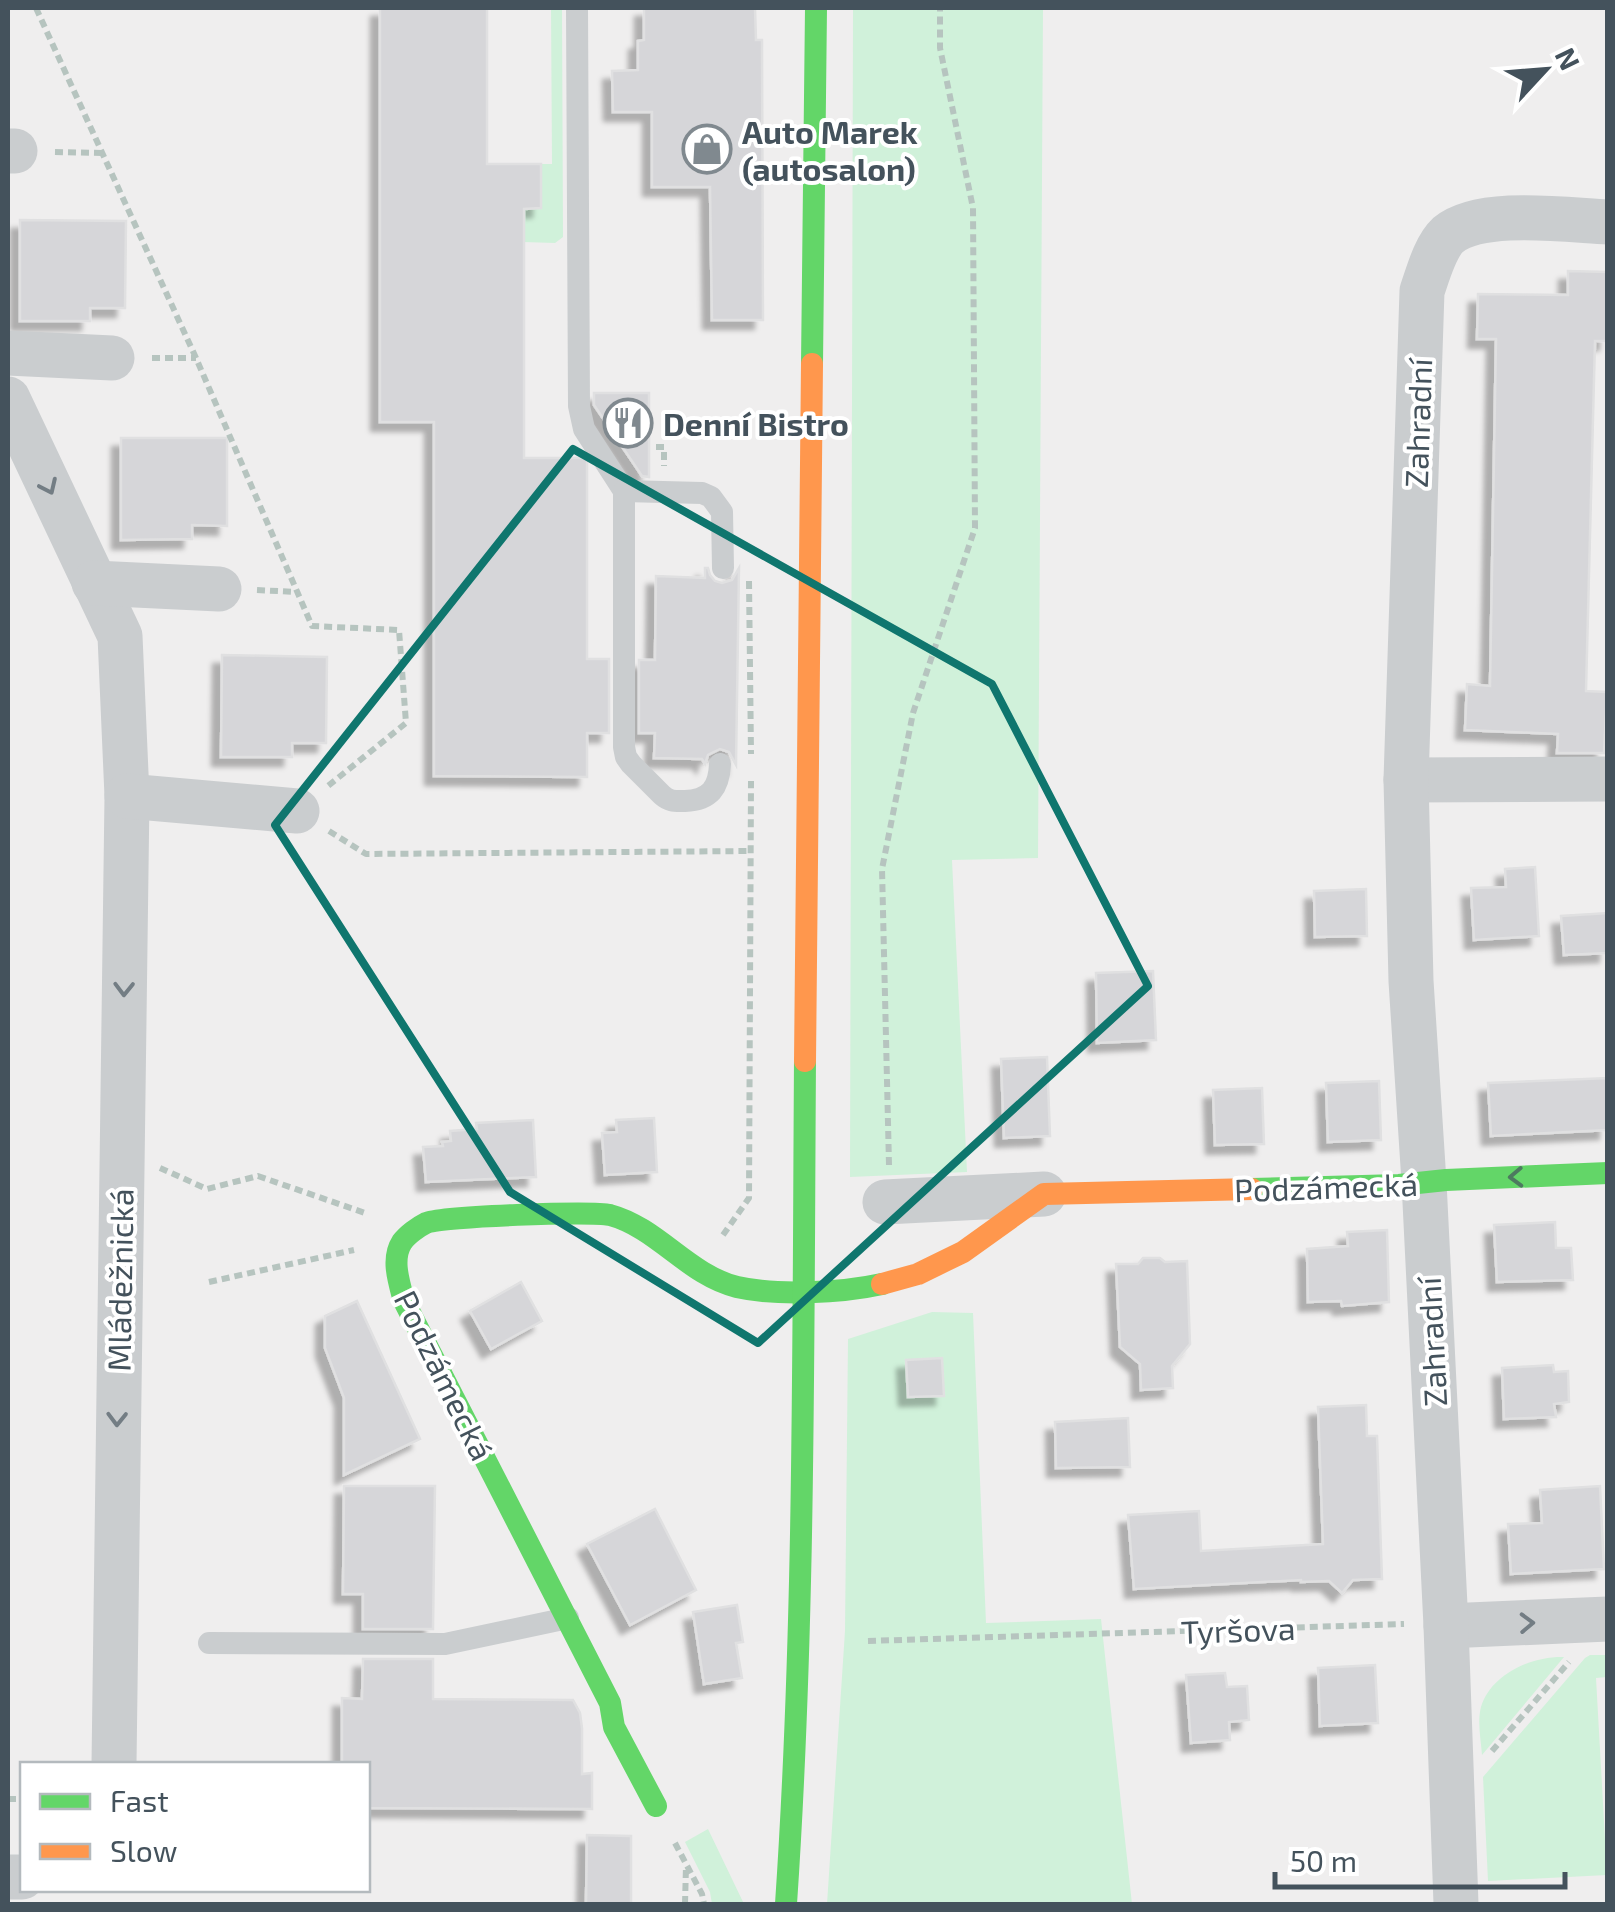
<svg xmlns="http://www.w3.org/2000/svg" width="1615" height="1912" font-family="'Exo 2',sans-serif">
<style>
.green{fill:#d0f1da}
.building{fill:#d6d6d9;stroke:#e0e0e1;stroke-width:2.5;filter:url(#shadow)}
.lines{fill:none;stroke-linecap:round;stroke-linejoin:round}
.path{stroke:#b6c4bf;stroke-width:6;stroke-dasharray:8 5;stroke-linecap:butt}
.lane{stroke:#cacdcf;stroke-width:22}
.street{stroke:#cacdcf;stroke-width:45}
.fast{stroke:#63d668;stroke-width:22}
.slow{stroke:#ff974d;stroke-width:22}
.oneway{stroke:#737d84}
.oneway2{stroke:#4d7a60}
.marked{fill:none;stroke:#0f766e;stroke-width:8;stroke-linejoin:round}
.labels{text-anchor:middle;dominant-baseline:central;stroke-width:8;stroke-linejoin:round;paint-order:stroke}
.poi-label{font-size:32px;font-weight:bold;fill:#44525c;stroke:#fff;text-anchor:start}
.street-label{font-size:32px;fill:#44525c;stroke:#fff}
</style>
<defs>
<filter id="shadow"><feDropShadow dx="-9" dy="9" stdDeviation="2.5" flood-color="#0004"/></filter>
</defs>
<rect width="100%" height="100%" fill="#efeeee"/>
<!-- green -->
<g class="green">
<path d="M 551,8 L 562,8 L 563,237 L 555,243 L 523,242 L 524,209 L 541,208 L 541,164 L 552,164 Z"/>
<path d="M 853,8 L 1043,8 L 1038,858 L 952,860 L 967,1172 L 850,1177 Z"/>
<path d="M 932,1312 L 973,1313 L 986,1623 L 1101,1619 L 1132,1904 L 827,1904 L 845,1631 L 848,1339 Z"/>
<path d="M 1590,1655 L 1607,1655 L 1607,1677 L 1596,1678 L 1607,1875 L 1488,1881 L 1483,1777 L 1585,1658 Z"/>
<path d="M 1564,1657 L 1482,1755 C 1481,1740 1477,1722 1481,1707 C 1491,1674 1532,1656 1564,1657 Z"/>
<path d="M 708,1829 L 744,1904 L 712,1904 L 710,1892 L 685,1842 Z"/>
</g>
<!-- building -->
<g class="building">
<path d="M 380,8 L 487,8 L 487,164 L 541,164 L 541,208 L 524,209 L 524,458 L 585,458 L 587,461 L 587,659 L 609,659 L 609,733 L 587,733 L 587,777 L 434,776 L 434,422 L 380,422 Z"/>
<path d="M 644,8 L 755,8 L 756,40 L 762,40 L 763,320 L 712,320 L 710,187 L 652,187 L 652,112 L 613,112 L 612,71 L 638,70 L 638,41 L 644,40 Z"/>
<path d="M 20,220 L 126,221 L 125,308 L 90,308 L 90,321 L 20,321 Z"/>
<path d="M 1568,271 L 1608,272 L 1608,341 L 1595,341 L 1586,691 L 1607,692 L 1604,753 L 1557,753 L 1558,734 L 1465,730 L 1467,684 L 1490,686 L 1496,339 L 1477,339 L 1478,294 L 1568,295 Z"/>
<path d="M 594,393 L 649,393 L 649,477 L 642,476 L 594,405 Z"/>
<path d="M 121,438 L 227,438 L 227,526 L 192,525 L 192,539 L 121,540 Z"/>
<path d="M 705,568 L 708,568 L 710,575 L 715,581 L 722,583 L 732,580 L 739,568 L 736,765 L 729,752 L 720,749 L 708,755 L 705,764 L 702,759 L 654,758 L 655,733 L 639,733 L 639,660 L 655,660 L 656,576 L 705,578 Z"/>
<path d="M 222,655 L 327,657 L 326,743 L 292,743 L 292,757 L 221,757 Z"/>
<path d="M 1535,867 L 1539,936 L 1474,940 L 1471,888 L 1506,887 L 1505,869 Z"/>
<path d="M 1366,889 L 1367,936 L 1315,937 L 1314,891 Z"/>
<path d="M 1608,913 L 1608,953 L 1564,955 L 1561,916 Z"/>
<path d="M 1153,971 L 1156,1040 L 1097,1043 L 1096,973 Z"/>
<path d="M 1047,1057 L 1050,1136 L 1004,1138 L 1001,1059 Z"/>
<path d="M 1608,1078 L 1608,1130 L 1491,1136 L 1488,1083 Z"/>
<path d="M 1379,1081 L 1381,1140 L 1328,1142 L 1326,1083 Z"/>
<path d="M 1262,1088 L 1264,1144 L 1215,1145 L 1213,1090 Z"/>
<path d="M 654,1118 L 657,1172 L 605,1175 L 602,1133 L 617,1132 L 616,1120 Z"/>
<path d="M 533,1120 L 536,1177 L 426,1182 L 423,1147 L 443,1146 L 442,1142 L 451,1141 L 450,1131 L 477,1129 L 476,1123 Z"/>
<path d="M 1555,1222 L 1556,1248 L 1571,1248 L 1573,1280 L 1497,1282 L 1494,1225 Z"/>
<path d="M 1387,1230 L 1389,1302 L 1342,1306 L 1341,1301 L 1308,1302 L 1307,1249 L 1348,1246 L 1347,1232 Z"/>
<path d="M 1143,1258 L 1160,1258 L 1165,1262 L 1187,1261 L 1190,1344 L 1172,1366 L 1173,1388 L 1141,1390 L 1140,1364 L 1120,1347 L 1116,1264 L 1138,1264 Z"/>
<path d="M 521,1282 L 542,1321 L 491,1349 L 470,1311 Z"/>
<path d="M 357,1301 L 420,1439 L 344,1475 L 344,1398 L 325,1348 L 325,1316 Z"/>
<path d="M 942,1358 L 944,1396 L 908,1397 L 906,1360 Z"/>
<path d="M 1553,1365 L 1554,1372 L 1568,1371 L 1569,1402 L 1554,1404 L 1556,1417 L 1504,1419 L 1502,1368 Z"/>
<path d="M 1366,1405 L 1367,1436 L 1377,1436 L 1382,1579 L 1353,1580 L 1342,1593 L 1329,1581 L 1301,1582 L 1301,1580 L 1134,1589 L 1128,1515 L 1199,1511 L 1201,1551 L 1323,1544 L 1318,1407 Z"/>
<path d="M 1128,1418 L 1130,1467 L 1056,1468 L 1055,1422 Z"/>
<path d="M 344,1486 L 435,1486 L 433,1629 L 363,1629 L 363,1594 L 343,1594 Z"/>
<path d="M 1600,1486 L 1604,1569 L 1511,1574 L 1508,1524 L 1542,1523 L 1540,1490 Z"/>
<path d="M 655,1509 L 696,1590 L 630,1625 L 587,1544 Z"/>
<path d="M 737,1605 L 743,1642 L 736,1643 L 742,1678 L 704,1684 L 693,1612 Z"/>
<path d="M 363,1659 L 433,1659 L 433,1699 L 573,1700 L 580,1713 L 582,1728 L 582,1774 L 592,1773 L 592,1809 L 368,1808 L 368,1764 L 342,1764 L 342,1698 L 362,1699 Z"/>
<path d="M 1375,1665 L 1378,1723 L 1320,1726 L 1318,1668 Z"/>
<path d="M 1225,1673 L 1227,1687 L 1247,1686 L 1249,1720 L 1229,1722 L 1230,1740 L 1191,1743 L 1186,1675 Z"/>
<path d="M 587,1835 L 631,1836 L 631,1904 L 586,1904 Z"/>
</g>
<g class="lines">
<!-- path -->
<g class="path">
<path d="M 36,8 L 196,358 L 312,626 L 399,630 L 406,723 L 328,786"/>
<path d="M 55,152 L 103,153"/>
<path d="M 152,358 L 196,358"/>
<path d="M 656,447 L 664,447 L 664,466"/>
<path d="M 749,581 L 751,754"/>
<path d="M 257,590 L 296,592"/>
<path d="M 329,831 L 366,854 L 751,851"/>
<path d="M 889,1165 L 882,869 L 913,713 L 975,528 L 973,208 L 940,48 L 940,8"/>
<path d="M 160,1168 L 207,1189 L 258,1176 L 365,1213"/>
<path d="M 723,1235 L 749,1198 L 751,781"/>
<path d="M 209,1282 L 354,1250"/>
<path d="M 868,1641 L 1404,1624"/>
<path d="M 1492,1751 L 1569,1662"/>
<path d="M 8,1799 L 22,1799"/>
<path d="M 675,1843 L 702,1894 L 704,1904"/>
<path d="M 685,1904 L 686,1866"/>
</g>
<!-- lane -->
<g class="lane">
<path d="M 577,8 L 579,406 L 584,429 L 624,491 L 702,493 L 711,497 L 722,512 L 723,568"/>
<path d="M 624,491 L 624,747 L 626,757 L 631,764 L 662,795 C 670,802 675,801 685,801 C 710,800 719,788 720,764"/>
<path d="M 209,1643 L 445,1644 L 568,1618"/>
</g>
<!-- street -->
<g class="street">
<path d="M 8,151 L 15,151"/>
<path d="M 8,353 L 112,358"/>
<path d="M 8,399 L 120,636 L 127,796 L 114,1764"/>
<path d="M 94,583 L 219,589"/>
<path d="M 1406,780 L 1608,779"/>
<path d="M 127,796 L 297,811"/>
<path d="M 885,1202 L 1044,1194"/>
<path d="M 1446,1626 L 1608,1619"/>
<path d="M 8,1877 L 22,1877"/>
<path d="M 1456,1904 L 1446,1626 L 1424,1182 L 1411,981 L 1406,780 L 1422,291 C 1428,274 1435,247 1448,235 C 1480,208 1566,220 1608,222"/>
</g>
<!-- fast -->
<g class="fast">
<path d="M 812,364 L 816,8"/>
<path d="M 1252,1189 L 1399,1185 L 1446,1180 L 1608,1173"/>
<path d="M 656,1806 L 614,1727 L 610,1703 L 404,1301 C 399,1282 391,1259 402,1242 C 407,1235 418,1227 426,1223 C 441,1216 593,1211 610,1215 C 658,1228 688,1275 737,1287 C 777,1296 841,1293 882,1284"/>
<path d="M 786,1904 C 805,1624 803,1342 805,1061"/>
</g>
<!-- slow -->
<g class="slow">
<path d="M 805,1061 L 812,364"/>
<path d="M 882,1284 L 918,1274 L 963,1252 L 1044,1194 L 1252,1189"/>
</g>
</g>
<!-- one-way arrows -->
<defs><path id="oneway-chevron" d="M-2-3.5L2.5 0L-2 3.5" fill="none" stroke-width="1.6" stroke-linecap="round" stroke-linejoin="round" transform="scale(2.5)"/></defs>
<g class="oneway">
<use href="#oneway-chevron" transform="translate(49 487) rotate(65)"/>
<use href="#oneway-chevron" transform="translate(124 989) rotate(91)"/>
<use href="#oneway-chevron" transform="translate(117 1419) rotate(91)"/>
<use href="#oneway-chevron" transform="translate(1527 1623) rotate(-2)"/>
</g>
<use class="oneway2" href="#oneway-chevron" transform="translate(1516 1177) rotate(178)"/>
<!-- marked area -->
<path class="marked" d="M 573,449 L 992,684 L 1148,986 L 758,1343 L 510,1192 L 275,825 Z"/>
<!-- icons -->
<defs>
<g id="shop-ring" transform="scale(2.5)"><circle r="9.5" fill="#fff" stroke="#80898f" stroke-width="1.5"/><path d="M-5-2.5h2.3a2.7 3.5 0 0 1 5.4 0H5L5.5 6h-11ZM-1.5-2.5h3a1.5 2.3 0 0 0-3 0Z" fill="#80898f"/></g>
<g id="restaurant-ring" transform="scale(2.5)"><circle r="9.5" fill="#fff" stroke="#80898f" stroke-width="1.5"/><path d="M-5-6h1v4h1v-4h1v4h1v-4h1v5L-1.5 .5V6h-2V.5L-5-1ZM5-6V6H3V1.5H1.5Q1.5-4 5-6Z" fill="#80898f"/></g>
</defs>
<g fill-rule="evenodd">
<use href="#shop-ring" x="707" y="149"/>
<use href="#restaurant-ring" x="628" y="423"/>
</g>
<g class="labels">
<!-- poi labels -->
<g class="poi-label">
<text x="742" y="131">Auto Marek<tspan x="742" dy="37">(autosalon)</tspan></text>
<text x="663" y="423">Denní Bistro</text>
</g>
<!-- street labels -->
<g class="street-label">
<text transform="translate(1417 423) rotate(-88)">Zahradní</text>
<text transform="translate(1326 1186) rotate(-2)">Podzámecká</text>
<text transform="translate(119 1280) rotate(-89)">Mládežnická</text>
<text transform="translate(1431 1342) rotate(-93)">Zahradní</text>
<text transform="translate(445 1375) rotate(64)">Podzámecká</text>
<text transform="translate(1238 1629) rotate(-2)">Tyršova</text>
</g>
</g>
<!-- border -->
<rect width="1615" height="1912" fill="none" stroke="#44525c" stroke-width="20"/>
<!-- legend -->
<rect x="20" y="1762" width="350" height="130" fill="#ffffff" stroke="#b4babe" stroke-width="2.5"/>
<rect x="40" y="1794" width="50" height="15" fill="#63d668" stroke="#b4babe" stroke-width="2.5"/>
<text x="110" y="1812" font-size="30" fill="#44525c">Fast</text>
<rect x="40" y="1844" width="50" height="15" fill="#ff974d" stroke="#b4babe" stroke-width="2.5"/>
<text x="110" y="1862" font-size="30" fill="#44525c">Slow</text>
<!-- north arrow -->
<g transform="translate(1545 70) rotate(64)" stroke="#ffffff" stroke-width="8" paint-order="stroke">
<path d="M0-8L18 38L0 25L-18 38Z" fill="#44525c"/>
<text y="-15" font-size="28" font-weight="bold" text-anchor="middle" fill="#44525c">N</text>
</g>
<!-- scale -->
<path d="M1275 1872v15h290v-15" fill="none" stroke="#44525c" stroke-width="5"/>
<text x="1290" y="1872" font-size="30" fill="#44525c" stroke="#ffffff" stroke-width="8" paint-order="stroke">50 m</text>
</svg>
